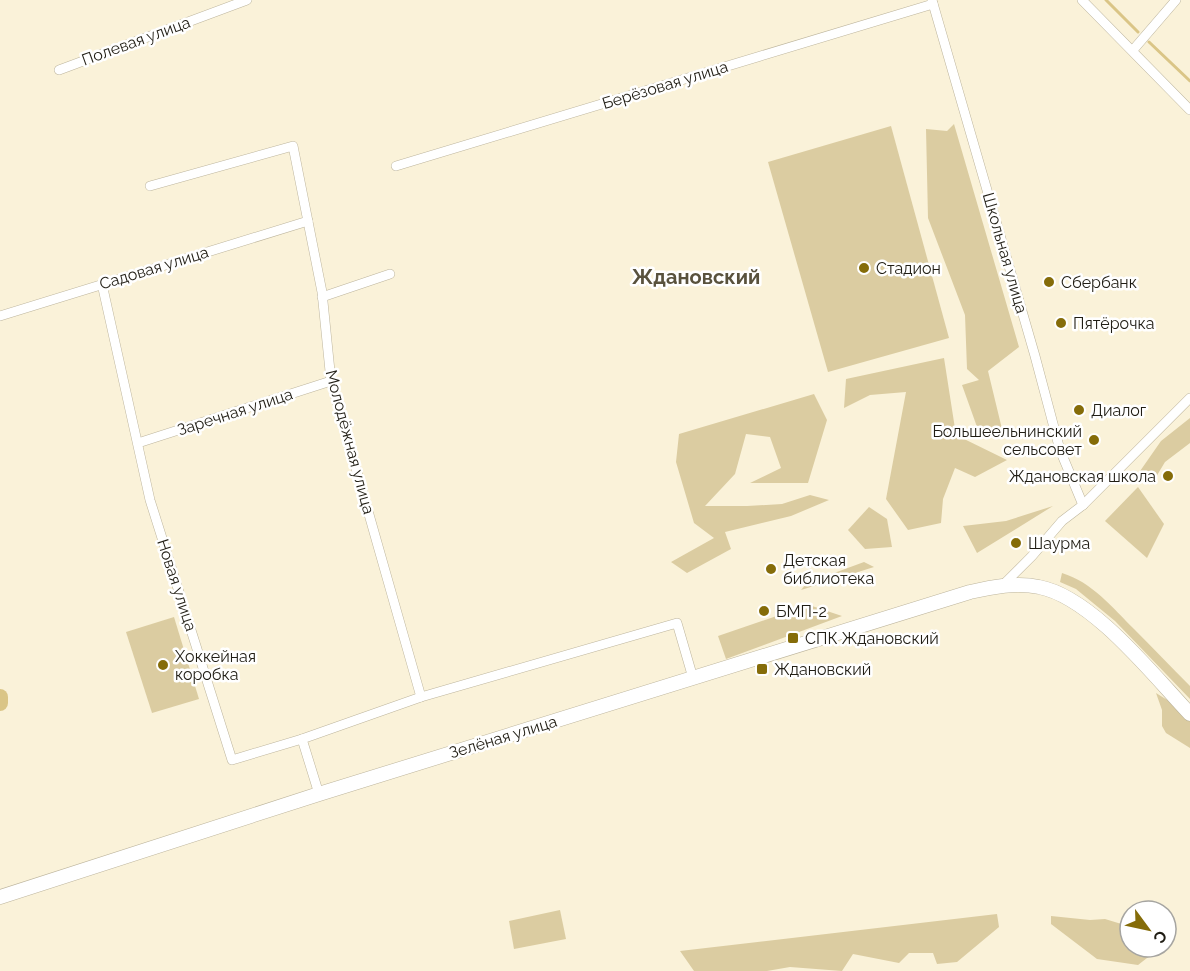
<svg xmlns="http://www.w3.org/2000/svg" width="1190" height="971" font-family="Raleway,sans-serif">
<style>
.green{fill:#dbcca1}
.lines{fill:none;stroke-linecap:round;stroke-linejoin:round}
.stream{stroke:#dac586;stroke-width:3}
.river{stroke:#dac586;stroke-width:16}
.street-casing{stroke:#bdb59d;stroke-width:10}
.secondary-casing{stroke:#bdb59d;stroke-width:15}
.street{stroke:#fff;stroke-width:9}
.secondary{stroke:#fff;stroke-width:14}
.poi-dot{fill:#856c09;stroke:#fff;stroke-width:2}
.labels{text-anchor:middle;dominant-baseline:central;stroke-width:5;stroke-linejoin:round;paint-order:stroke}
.street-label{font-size:16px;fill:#201d14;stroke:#fff}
.poi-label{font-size:16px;fill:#201d14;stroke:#fff;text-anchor:start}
.quarter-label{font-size:20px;font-weight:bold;fill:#59523d;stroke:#fff}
</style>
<rect width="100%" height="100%" fill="#faf2d9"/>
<!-- green -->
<g class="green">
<path d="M 954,124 L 1019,347 L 988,371 L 1002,429 L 981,438 L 962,385 L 979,380 L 967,369 L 965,315 L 928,218 L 926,129 L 947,131 Z"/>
<path d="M 891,126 L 949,338 L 828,372 L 768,162 Z"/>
<path d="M 944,358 L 956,435 L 1007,460 L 975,477 L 955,468 L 943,499 L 941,523 L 908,530 L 886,499 L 906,392 L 870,395 L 844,408 L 846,379 Z"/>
<path d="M 814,394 L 827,420 L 808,483 L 750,483 L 781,468 L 770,437 L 746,434 L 735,474 L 705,506 L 747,506 L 782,504 L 810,495 L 829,500 L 791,516 L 725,532 L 731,549 L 687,573 L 671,562 L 714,538 L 694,523 L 676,462 L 679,434 Z"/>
<path d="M 1190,418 L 1190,443 L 1165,462 L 1156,477 L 1138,474 L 1161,441 Z"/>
<path d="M 1138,487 L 1164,524 L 1147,558 L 1105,521 Z"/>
<path d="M 1053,506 L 977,553 L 963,526 L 1006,521 Z"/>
<path d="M 869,507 L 887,519 L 892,547 L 865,549 L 848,530 Z"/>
<path d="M 864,562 L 874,567 L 801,590 L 807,583 Z"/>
<path d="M 1062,573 C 1092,582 1113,608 1134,629 C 1153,648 1171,667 1190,686 L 1190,699 L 1115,621 L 1076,589 L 1060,582 Z"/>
<path d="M 809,605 L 842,616 L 726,659 L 718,636 Z"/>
<path d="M 174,617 L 199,699 L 152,713 L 126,632 Z"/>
<path d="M 1156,693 L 1180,708 L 1190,719 L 1190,748 L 1166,733 L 1162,726 L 1162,710 Z"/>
<path d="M 560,910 L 566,939 L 514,949 L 509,921 Z"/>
<path d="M 997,914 L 999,927 L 957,962 L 937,964 L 933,953 L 909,953 L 899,963 L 853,954 L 842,971 L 790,967 L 767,971 L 694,971 L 680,951 Z"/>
<path d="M 1051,916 L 1090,920 L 1105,919 L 1128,926 L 1130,927 L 1130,947 L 1155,947 L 1156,951 L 1138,965 L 1097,959 L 1051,924 Z"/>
</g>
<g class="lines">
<!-- stream -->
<g class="stream">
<path d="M 1106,0 L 1138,32"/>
<path d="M 1149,42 L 1190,81"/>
</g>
<!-- river -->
<path class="river" d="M 0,697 L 0,703"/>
<!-- street casing -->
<g class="street-casing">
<g id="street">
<path d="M 932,0 L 1035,356 L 1060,450 L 1083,505"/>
<path d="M 1082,0 L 1190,110"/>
<path d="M 1133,50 L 1176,0"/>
<path d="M 59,70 L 247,0"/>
<path d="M 396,166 L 933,4"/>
<path d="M 150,186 L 293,146 L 322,292 L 331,381 L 421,697"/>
<path d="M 102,284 L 150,500 L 232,760 L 302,739"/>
<path d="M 322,297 L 390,274"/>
<path d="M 0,316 L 308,221"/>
<path d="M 138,443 L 331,381"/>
<path d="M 1002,586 L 1032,556 L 1062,521 L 1083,505 L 1190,398"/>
<path d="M 319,794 L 302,739 L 421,697 L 677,623 L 693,678"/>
</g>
</g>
<!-- secondary casing -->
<g class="secondary-casing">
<path id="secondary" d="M 0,897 L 319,794 L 970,592 C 992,587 1017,582 1039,587 C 1092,597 1153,675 1190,714"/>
</g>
<!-- street -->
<use href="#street" class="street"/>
<!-- secondary -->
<use href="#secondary" class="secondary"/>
</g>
<!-- markers -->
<g class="poi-dot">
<circle cx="864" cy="268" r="6"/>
<circle cx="1049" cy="282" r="6"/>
<circle cx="1061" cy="323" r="6"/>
<circle cx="1079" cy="410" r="6"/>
<circle cx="1094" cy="440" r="6"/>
<circle cx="1168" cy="476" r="6"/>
<circle cx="1016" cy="543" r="6"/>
<circle cx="771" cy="569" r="6"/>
<circle cx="764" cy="611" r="6"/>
<rect x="787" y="632" width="12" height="12" rx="3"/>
<circle cx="163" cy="665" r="6"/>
<rect x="756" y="663" width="12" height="12" rx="3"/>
</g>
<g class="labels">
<!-- street labels -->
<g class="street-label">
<text transform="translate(136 41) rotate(-20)">Полевая улица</text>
<text transform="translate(665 85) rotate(-17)">Берёзовая улица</text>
<text transform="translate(1005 253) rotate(74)">Школьная улица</text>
<text transform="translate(154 268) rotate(-17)">Садовая улица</text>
<text transform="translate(235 412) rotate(-18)">Заречная улица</text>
<text transform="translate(350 442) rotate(75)">Молодёжная улица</text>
<text transform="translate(177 585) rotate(72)">Новая улица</text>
<text transform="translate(503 737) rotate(-17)">Зелёная улица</text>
</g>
<!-- poi labels -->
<g class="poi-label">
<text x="876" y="268">Стадион</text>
<text x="1061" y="282">Сбербанк</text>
<text x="1073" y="323">Пятёрочка</text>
<text x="1091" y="410">Диалог</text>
<text x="1082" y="431" text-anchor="end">Большеельнинский<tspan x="1082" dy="18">сельсовет</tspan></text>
<text x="1156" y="476" text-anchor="end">Ждановская школа</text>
<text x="1028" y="543">Шаурма</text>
<text x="783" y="560">Детская<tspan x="783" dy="18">библиотека</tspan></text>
<text x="776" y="611">БМП-2</text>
<text x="805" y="638">СПК Ждановский</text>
<text x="175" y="656">Хоккейная<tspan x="175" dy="18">коробка</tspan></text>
<text x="774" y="669">Ждановский</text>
</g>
<!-- quarter labels -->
<g class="quarter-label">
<text x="696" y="277">Ждановский</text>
</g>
</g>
<!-- north arrow -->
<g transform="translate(1148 929) rotate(123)"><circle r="28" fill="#ffffff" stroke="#a6a5a1" stroke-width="1.5"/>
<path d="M0-4.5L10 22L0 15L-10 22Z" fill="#856c09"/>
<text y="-9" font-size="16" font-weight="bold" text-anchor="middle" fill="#201d14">С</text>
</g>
</svg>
